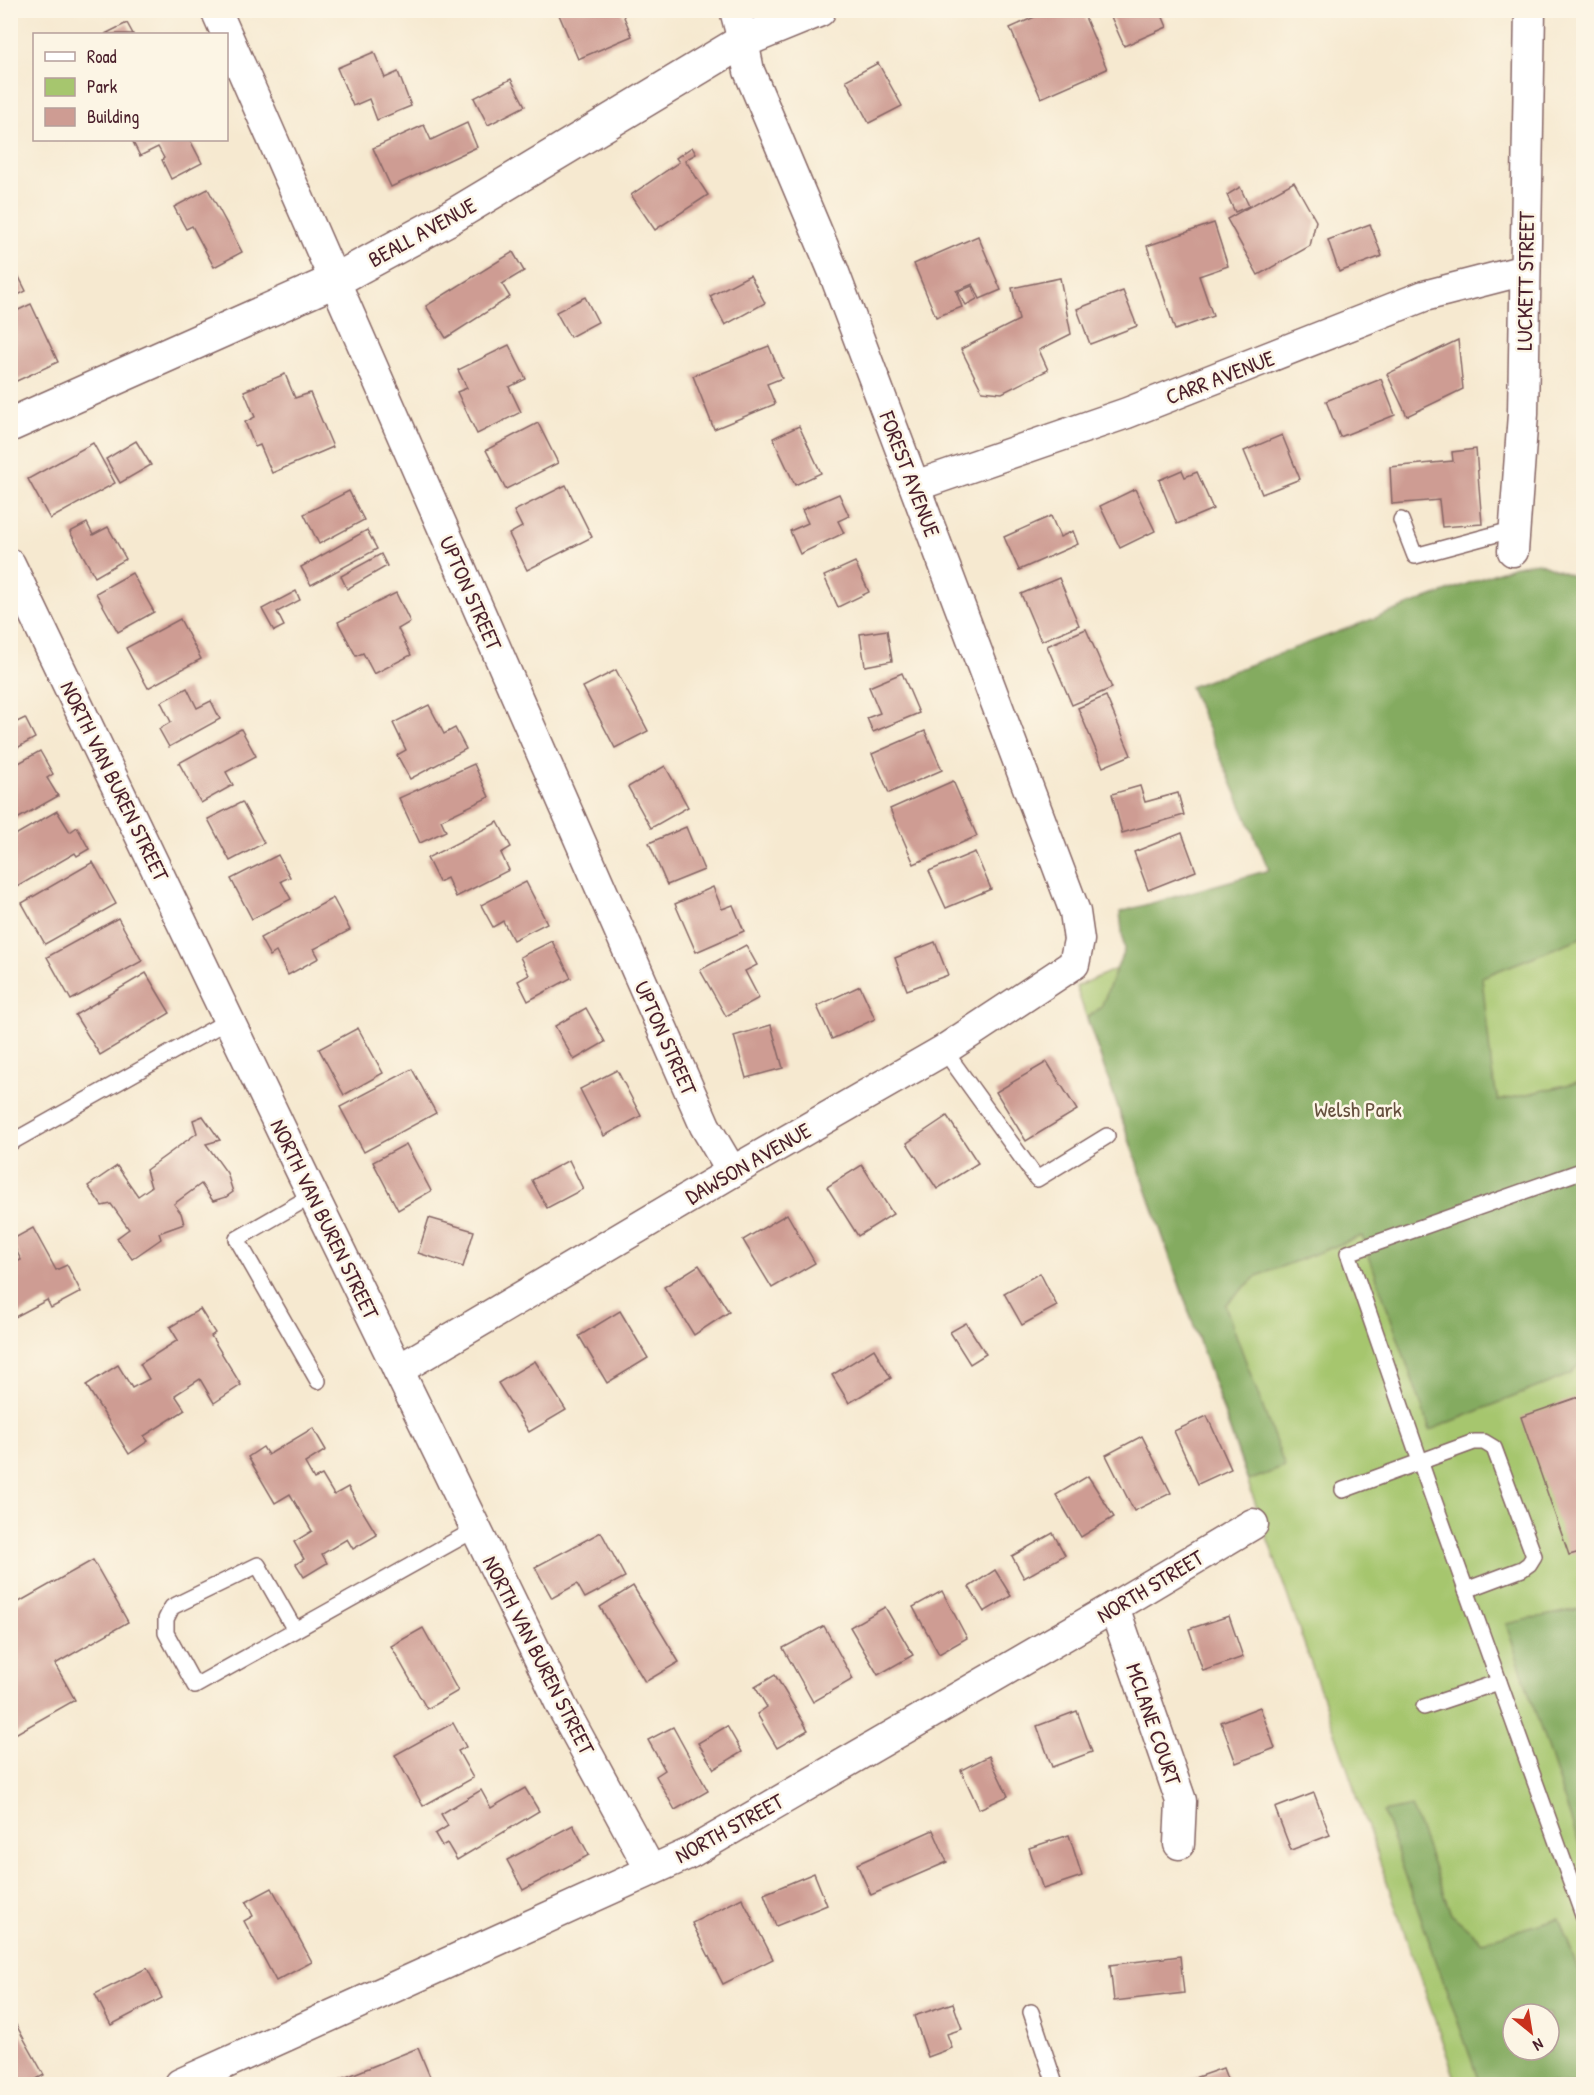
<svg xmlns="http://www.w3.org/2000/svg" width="1594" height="2095" font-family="'Patrick Hand',sans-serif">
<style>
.green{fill:#a6c66e;stroke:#78724c;stroke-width:1.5;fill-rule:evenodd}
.forest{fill:#84ab61;stroke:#676546;stroke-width:1.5;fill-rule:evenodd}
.building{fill:#ce9c93}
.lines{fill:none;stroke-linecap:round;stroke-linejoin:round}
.lane-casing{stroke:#866665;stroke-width:18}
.street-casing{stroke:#866665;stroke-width:33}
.secondary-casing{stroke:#866665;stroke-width:36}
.lane{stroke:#fff;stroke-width:15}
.street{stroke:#fff;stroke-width:30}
.secondary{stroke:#fff;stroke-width:33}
.labels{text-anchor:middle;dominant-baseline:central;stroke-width:5;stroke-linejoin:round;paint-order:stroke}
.street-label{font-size:22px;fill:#4a1f2b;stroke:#fcf5e5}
.park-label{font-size:22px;fill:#66513f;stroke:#fcf5e5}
</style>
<rect width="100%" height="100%" fill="#fcf5e5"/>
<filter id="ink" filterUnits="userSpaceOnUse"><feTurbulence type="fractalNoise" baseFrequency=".0167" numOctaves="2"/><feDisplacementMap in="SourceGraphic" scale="12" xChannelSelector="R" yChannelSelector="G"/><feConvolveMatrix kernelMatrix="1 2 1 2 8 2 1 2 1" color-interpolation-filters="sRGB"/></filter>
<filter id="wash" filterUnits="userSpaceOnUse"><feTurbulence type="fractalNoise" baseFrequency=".008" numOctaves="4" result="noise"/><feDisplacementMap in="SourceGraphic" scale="24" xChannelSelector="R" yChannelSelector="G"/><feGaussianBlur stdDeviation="1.35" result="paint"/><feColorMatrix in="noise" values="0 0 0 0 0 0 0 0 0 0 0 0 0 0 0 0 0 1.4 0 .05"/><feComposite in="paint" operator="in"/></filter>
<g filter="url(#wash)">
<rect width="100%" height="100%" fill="#f6e9d0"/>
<!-- green -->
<path class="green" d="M 1583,758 L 1583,2084 L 1457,2084 L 1076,987 ZM 1513,2014 L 1549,2014 L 1549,2050 L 1513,2050 Z"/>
<!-- forest -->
<g class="forest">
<path d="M 1537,562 L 1583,580 L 1583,937 L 1482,977 L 1492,1072 L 1498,1101 L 1583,1081 L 1584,1358 L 1571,1374 L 1430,1430 L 1362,1236 L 1257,1276 L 1225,1305 L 1285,1467 L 1248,1481 L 1087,1018 L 1101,1007 L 1124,950 L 1120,912 L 1269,870 L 1190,687 L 1512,567 Z"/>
<path d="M 1583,1608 L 1584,1608 L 1583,1856 L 1506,1624 Z"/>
<path d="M 1411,1806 L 1451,1914 L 1483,1941 L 1559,1918 L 1578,1970 L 1583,1969 L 1583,2084 L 1480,2084 L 1383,1812 ZM 1513,2014 L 1549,2014 L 1549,2050 L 1513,2050 Z"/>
</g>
<g id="blocks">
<!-- building -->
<g class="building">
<path d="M 557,10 L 621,10 L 632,36 L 578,59 Z"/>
<path d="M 1050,10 L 1082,10 L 1107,69 L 1041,98 L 1010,28 Z"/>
<path d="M 1108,10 L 1160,10 L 1167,27 L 1124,46 Z"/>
<path d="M 127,23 L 133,34 L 105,34 Z"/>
<path d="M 374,52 L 385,78 L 398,72 L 411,106 L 377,120 L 369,99 L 353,106 L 337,68 Z"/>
<path d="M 878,63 L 902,106 L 869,123 L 846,80 Z"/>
<path d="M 511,79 L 525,106 L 488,125 L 474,98 Z"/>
<path d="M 467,123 L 477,147 L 391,187 L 373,148 L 424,125 L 431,140 Z"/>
<path d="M 132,140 L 190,140 L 202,163 L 171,179 L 162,160 L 164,158 L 158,147 L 140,156 Z"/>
<path d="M 692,147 L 696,154 L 685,160 L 708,195 L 655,230 L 631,195 L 679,162 L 676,158 Z"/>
<path d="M 1294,182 L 1316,221 L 1310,246 L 1258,275 L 1227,219 Z"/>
<path d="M 1240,187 L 1249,206 L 1235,212 L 1227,195 Z"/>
<path d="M 208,189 L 242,252 L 214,267 L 192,226 L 186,229 L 174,207 Z"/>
<path d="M 1214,223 L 1228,266 L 1199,276 L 1213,316 L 1175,330 L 1147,246 Z"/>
<path d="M 1370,224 L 1382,256 L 1339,272 L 1328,240 Z"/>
<path d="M 978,236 L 1001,290 L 980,299 L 973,284 L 956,291 L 962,307 L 936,317 L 914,264 Z"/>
<path d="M 513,252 L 524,271 L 502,284 L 510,297 L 446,338 L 426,306 Z"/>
<path d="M 10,259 L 26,291 L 10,299 Z"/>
<path d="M 750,275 L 765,303 L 725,325 L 710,296 Z"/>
<path d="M 1060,278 L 1071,334 L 1039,350 L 1048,370 L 1002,393 L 982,391 L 961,349 L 1019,320 L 1012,288 Z"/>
<path d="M 972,286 L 977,299 L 966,305 L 958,292 Z"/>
<path d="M 1123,291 L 1137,326 L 1090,344 L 1077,309 Z"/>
<path d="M 585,297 L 598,322 L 570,337 L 556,312 Z"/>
<path d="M 31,304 L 58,362 L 10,384 L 10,314 Z"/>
<path d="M 1458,340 L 1463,389 L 1407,416 L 1387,374 Z"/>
<path d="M 509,345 L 526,379 L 509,387 L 521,412 L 477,434 L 457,392 L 467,388 L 458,370 Z"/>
<path d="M 769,346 L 782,378 L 767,384 L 775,404 L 714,429 L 693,376 Z"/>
<path d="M 285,374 L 295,398 L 310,393 L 333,447 L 272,473 L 260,445 L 255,447 L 245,422 L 255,417 L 244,391 Z"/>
<path d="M 1381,379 L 1395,415 L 1340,437 L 1326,401 Z"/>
<path d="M 538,423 L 558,463 L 506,489 L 486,450 Z"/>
<path d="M 799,426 L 821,473 L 795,485 L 773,438 Z"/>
<path d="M 1282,435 L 1300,479 L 1262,494 L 1244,451 Z"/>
<path d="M 136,441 L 151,465 L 120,483 L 106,459 Z"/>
<path d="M 93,443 L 115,483 L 50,519 L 28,479 Z"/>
<path d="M 1476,449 L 1482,524 L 1442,527 L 1439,500 L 1392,504 L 1390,467 L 1453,461 L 1452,452 Z"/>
<path d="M 1182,470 L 1185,477 L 1197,472 L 1213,509 L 1177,524 L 1159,480 Z"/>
<path d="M 566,485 L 592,537 L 527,570 L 509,534 L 522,527 L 514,511 Z"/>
<path d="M 1135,489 L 1155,531 L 1120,548 L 1100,506 Z"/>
<path d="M 349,491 L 364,520 L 319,544 L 304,514 Z"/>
<path d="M 839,494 L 849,516 L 838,521 L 844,533 L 800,554 L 790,531 L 808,523 L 802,510 Z"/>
<path d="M 1051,516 L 1060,537 L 1073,531 L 1078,544 L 1019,570 L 1004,537 Z"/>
<path d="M 87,523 L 93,535 L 108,527 L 126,559 L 95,577 L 70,532 Z"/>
<path d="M 367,530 L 377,549 L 311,585 L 301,567 Z"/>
<path d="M 381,554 L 387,566 L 347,589 L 341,576 Z"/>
<path d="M 855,562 L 869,592 L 838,607 L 824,576 Z"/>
<path d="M 132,573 L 154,612 L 118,632 L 96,593 Z"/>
<path d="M 1059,578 L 1079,625 L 1041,641 L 1021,594 Z"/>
<path d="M 296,591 L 300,600 L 277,612 L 284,626 L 274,631 L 262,609 Z"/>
<path d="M 396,593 L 410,622 L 398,629 L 411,655 L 374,674 L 363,653 L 356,656 L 338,622 Z"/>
<path d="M 180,619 L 201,659 L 148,688 L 126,648 Z"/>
<path d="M 1086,629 L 1112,688 L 1072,705 L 1047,646 Z"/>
<path d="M 887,630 L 892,661 L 865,666 L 860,634 Z"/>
<path d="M 616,670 L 648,731 L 615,748 L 583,687 Z"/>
<path d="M 902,673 L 919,713 L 873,732 L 867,718 L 880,713 L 869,687 Z"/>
<path d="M 187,688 L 197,708 L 211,701 L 220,719 L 169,747 L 159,729 L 171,722 L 161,702 Z"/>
<path d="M 1106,696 L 1131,755 L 1103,767 L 1078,708 Z"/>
<path d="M 429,705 L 444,734 L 455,728 L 466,749 L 410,779 L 397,755 L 406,750 L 393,723 Z"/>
<path d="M 10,710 L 17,722 L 25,718 L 35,738 L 10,752 Z"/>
<path d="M 241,729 L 256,756 L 226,772 L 233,785 L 201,803 L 179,763 Z"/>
<path d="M 925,731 L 942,770 L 889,793 L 872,754 Z"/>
<path d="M 40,751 L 53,774 L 47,778 L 58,796 L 10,823 L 10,768 Z"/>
<path d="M 474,764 L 489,797 L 441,820 L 446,831 L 420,843 L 399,798 Z"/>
<path d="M 665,766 L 688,807 L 651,828 L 628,787 Z"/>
<path d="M 953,781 L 977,836 L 914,864 L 890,809 Z"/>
<path d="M 1140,786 L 1145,802 L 1178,793 L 1184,815 L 1122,833 L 1112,794 Z"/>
<path d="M 242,802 L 264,843 L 230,861 L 208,819 Z"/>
<path d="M 57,811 L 70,832 L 77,827 L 89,849 L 77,856 L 75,853 L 10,891 L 10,838 Z"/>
<path d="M 498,822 L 511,847 L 501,853 L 509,870 L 456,897 L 447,878 L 439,882 L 427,858 Z"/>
<path d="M 686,827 L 704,870 L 667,885 L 649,843 Z"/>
<path d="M 1182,833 L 1196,871 L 1148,890 L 1134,852 Z"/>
<path d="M 975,852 L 991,889 L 946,908 L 929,871 Z"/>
<path d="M 278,855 L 290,877 L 281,881 L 291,899 L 252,919 L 231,879 Z"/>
<path d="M 93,862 L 116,904 L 45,944 L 22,903 Z"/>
<path d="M 526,882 L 547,923 L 513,940 L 503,921 L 493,927 L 481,905 Z"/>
<path d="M 713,887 L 722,909 L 733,905 L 744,931 L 696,952 L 675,904 Z"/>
<path d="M 333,898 L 350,930 L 314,949 L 319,958 L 288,975 L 276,952 L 270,956 L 260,938 Z"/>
<path d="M 118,918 L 142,961 L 71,1000 L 47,957 Z"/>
<path d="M 552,941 L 571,978 L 528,1001 L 518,981 L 529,975 L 520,957 Z"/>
<path d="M 935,942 L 948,975 L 907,990 L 895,958 Z"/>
<path d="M 746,945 L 757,965 L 745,971 L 759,998 L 726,1016 L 700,970 Z"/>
<path d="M 146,973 L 170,1013 L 100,1055 L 75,1015 Z"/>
<path d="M 860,986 L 875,1019 L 832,1039 L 817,1006 Z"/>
<path d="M 586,1008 L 605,1042 L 574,1060 L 555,1026 Z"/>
<path d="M 771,1025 L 783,1068 L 746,1078 L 734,1036 Z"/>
<path d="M 358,1028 L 383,1073 L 344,1095 L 319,1049 Z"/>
<path d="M 1047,1062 L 1077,1110 L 1026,1141 L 996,1092 Z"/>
<path d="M 412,1069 L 436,1113 L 364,1152 L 340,1107 Z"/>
<path d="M 617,1070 L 641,1116 L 604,1136 L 580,1089 Z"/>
<path d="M 203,1116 L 220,1140 L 206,1144 L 227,1173 L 233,1192 L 226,1197 L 213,1201 L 201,1184 L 174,1204 L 181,1213 L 184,1224 L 159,1233 L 161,1239 L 132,1259 L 117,1238 L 129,1229 L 111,1204 L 102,1206 L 88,1186 L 117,1166 L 138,1196 L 151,1187 L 146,1170 L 197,1133 L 193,1120 Z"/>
<path d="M 947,1116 L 978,1163 L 937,1189 L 907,1143 Z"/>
<path d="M 406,1144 L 431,1191 L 398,1210 L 373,1162 Z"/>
<path d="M 569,1160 L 583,1189 L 547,1208 L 532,1180 Z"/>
<path d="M 862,1165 L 893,1214 L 858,1236 L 827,1187 Z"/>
<path d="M 787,1214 L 815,1263 L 772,1288 L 743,1240 Z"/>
<path d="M 429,1218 L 474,1231 L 463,1267 L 418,1253 Z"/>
<path d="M 33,1228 L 56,1270 L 67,1265 L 81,1292 L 51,1308 L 47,1300 L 15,1317 L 10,1309 L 10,1265 L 21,1260 L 11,1240 Z"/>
<path d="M 699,1265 L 729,1312 L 694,1335 L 664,1287 Z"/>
<path d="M 1040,1273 L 1057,1306 L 1022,1325 L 1004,1293 Z"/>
<path d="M 200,1309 L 215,1333 L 211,1336 L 241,1385 L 214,1403 L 200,1379 L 175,1395 L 185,1410 L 144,1436 L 148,1441 L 129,1454 L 86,1385 L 118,1365 L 132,1388 L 149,1379 L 140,1364 L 178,1340 L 170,1327 Z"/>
<path d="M 620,1311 L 648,1358 L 607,1383 L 579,1336 Z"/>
<path d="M 966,1323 L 986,1354 L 970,1364 L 950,1332 Z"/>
<path d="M 874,1349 L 891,1378 L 849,1403 L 832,1375 Z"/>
<path d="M 535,1361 L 566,1410 L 529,1432 L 498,1383 Z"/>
<path d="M 1584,1395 L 1584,1551 L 1569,1555 L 1521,1417 Z"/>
<path d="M 1207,1416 L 1231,1469 L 1198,1484 L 1174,1431 Z"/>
<path d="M 313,1428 L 326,1450 L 305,1463 L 314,1479 L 322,1475 L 334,1495 L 348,1487 L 377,1535 L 353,1549 L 347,1539 L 322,1554 L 327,1563 L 304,1577 L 296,1564 L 304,1559 L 294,1542 L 312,1531 L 290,1494 L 275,1503 L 248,1457 L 263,1447 L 268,1455 Z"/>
<path d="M 1142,1436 L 1171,1493 L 1134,1511 L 1106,1455 Z"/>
<path d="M 1088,1476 L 1114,1517 L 1081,1537 L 1056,1495 Z"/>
<path d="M 601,1532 L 625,1577 L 585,1598 L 577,1584 L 552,1598 L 535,1567 Z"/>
<path d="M 1053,1533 L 1065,1555 L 1024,1578 L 1012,1556 Z"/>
<path d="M 93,1560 L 128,1622 L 55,1664 L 75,1700 L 10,1737 L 10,1607 Z"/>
<path d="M 995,1570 L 1011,1596 L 984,1612 L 969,1587 Z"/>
<path d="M 633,1586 L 679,1662 L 645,1682 L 600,1607 Z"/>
<path d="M 942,1591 L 967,1638 L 939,1654 L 913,1607 Z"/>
<path d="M 885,1607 L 913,1655 L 878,1675 L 850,1627 Z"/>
<path d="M 1229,1616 L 1243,1657 L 1203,1671 L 1189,1629 Z"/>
<path d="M 824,1626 L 853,1679 L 813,1702 L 783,1648 Z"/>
<path d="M 423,1628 L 458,1691 L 427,1709 L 391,1646 Z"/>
<path d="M 775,1675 L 808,1730 L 777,1748 L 757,1714 L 767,1707 L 755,1687 Z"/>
<path d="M 1260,1707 L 1275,1748 L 1236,1763 L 1221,1722 Z"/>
<path d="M 1077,1711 L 1092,1752 L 1052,1767 L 1037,1726 Z"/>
<path d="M 453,1723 L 466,1747 L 458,1751 L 473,1778 L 423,1806 L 395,1755 Z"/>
<path d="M 727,1726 L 742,1752 L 714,1769 L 698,1743 Z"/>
<path d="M 673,1727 L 708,1791 L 675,1810 L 656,1776 L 665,1770 L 648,1740 Z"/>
<path d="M 989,1756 L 1008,1796 L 979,1809 L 961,1770 Z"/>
<path d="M 525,1788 L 539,1811 L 457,1860 L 447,1843 L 442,1846 L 435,1834 L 448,1826 L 441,1814 L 481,1790 L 491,1808 Z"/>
<path d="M 1314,1793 L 1330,1835 L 1291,1850 L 1275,1808 Z"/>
<path d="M 573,1825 L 589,1855 L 523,1890 L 507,1860 Z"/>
<path d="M 933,1830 L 947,1862 L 871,1895 L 857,1864 Z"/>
<path d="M 1069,1835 L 1082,1876 L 1043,1889 L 1029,1848 Z"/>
<path d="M 814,1873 L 827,1905 L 776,1926 L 764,1894 Z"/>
<path d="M 272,1888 L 312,1962 L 276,1981 L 244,1921 L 253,1916 L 246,1902 Z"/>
<path d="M 742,1898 L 773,1959 L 723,1984 L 692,1923 Z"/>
<path d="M 1180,1956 L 1184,1993 L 1114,2001 L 1110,1965 Z"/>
<path d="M 147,1968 L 162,1998 L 111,2025 L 95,1994 Z"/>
<path d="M 953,2003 L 962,2029 L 947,2034 L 952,2048 L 928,2057 L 914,2016 Z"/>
<path d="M 10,2014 L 44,2075 L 27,2084 L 10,2084 Z"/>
<path d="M 418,2048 L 433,2084 L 329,2084 Z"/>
<path d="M 1223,2068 L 1229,2084 L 1177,2084 Z"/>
</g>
</g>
</g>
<g filter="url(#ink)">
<use href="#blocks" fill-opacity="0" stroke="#866665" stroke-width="1.5"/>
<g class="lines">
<!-- lane casing -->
<g class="lane-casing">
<g id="lane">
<path d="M 1401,520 L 1415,556 L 1515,529"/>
<path d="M 944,1050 L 1037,1179 L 1107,1136"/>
<path d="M 10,1143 L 229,1020"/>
<path d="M 1584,1170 L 1348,1253 L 1429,1487 L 1584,1918"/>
<path d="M 313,1195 L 237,1239 L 318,1381"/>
<path d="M 1343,1490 L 1474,1442 L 1484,1442 L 1494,1448 L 1534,1556 L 1529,1564 L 1522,1569 L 1466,1590"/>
<path d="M 295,1630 L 258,1565 L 172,1607 L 166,1619 L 166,1633 L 195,1686 L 476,1529"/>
<path d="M 1424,1707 L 1499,1682"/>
<path d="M 1031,2012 L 1055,2084"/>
</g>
</g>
<!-- street casing -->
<g class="street-casing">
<g id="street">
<path d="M 216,10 L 705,1126 L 732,1172"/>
<path d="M 915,486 L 1127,413 L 1424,296 L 1525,270"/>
<path d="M 1513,551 L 1523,414 L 1530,10"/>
<path d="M 10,564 L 302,1173 L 539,1658 L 561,1705 L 650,1869"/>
<path d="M 398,1370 L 732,1172 L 944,1050 L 1074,964 L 1079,940 L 1075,912 L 833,270 L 749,71 L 743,41 L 735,10"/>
<path d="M 1114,1607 L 1181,1801 L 1179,1844"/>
<path d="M 180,2084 L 690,1853 L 1114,1607 L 1253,1524"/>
</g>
</g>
<!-- secondary casing -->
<g class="secondary-casing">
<path id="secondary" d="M 10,425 L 334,281 L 446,220 L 743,41 L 819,10"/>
</g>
<!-- lane -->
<use href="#lane" class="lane"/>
<!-- street -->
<use href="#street" class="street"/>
<!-- secondary -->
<use href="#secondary" class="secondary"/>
</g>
</g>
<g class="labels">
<!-- street labels -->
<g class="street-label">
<text transform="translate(422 232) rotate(-29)">BEALL AVENUE</text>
<text transform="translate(1525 281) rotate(-89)">LUCKETT STREET</text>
<text transform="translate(1220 377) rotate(-21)">CARR AVENUE</text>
<text transform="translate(910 474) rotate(69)">FOREST AVENUE</text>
<text transform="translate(471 593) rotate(66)">UPTON STREET</text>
<text transform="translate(115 781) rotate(64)">NORTH VAN BUREN STREET</text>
<text transform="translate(666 1038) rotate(66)">UPTON STREET</text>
<text transform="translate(748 1163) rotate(-30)">DAWSON AVENUE</text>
<text transform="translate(325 1219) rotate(64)">NORTH VAN BUREN STREET</text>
<text transform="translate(1150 1586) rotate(-31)">NORTH STREET</text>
<text transform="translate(539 1655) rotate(63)">NORTH VAN BUREN STREET</text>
<text transform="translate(1154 1724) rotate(71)">MCLANE COURT</text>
<text transform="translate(729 1828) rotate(-29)">NORTH STREET</text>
</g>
<!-- park labels -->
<g class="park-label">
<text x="1358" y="1109">Welsh Park</text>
</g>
</g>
<!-- margin -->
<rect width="1594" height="2095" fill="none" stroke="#fcf5e5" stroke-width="36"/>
<!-- legend -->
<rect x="33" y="33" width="195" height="108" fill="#fcf5e5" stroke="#b59f9b" stroke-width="1.5"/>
<rect x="45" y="52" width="30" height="9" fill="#ffffff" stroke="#b59f9b" stroke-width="1.5"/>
<text x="87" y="63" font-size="18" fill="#4a1f2b">Road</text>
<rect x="45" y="78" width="30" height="18" fill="#a6c66e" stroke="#b59f9b" stroke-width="1.5"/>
<text x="87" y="93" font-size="18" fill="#4a1f2b">Park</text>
<rect x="45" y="108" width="30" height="18" fill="#ce9c93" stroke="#b59f9b" stroke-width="1.5"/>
<text x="87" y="123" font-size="18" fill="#4a1f2b">Building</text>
<!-- north arrow -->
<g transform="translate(1531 2032) rotate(150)"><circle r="28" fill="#fcf5e5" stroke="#b59f9b" stroke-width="1.5"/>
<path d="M0-4.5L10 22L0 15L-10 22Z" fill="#c8321e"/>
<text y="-9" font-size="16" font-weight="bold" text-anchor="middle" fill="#4a1f2b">N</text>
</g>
</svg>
